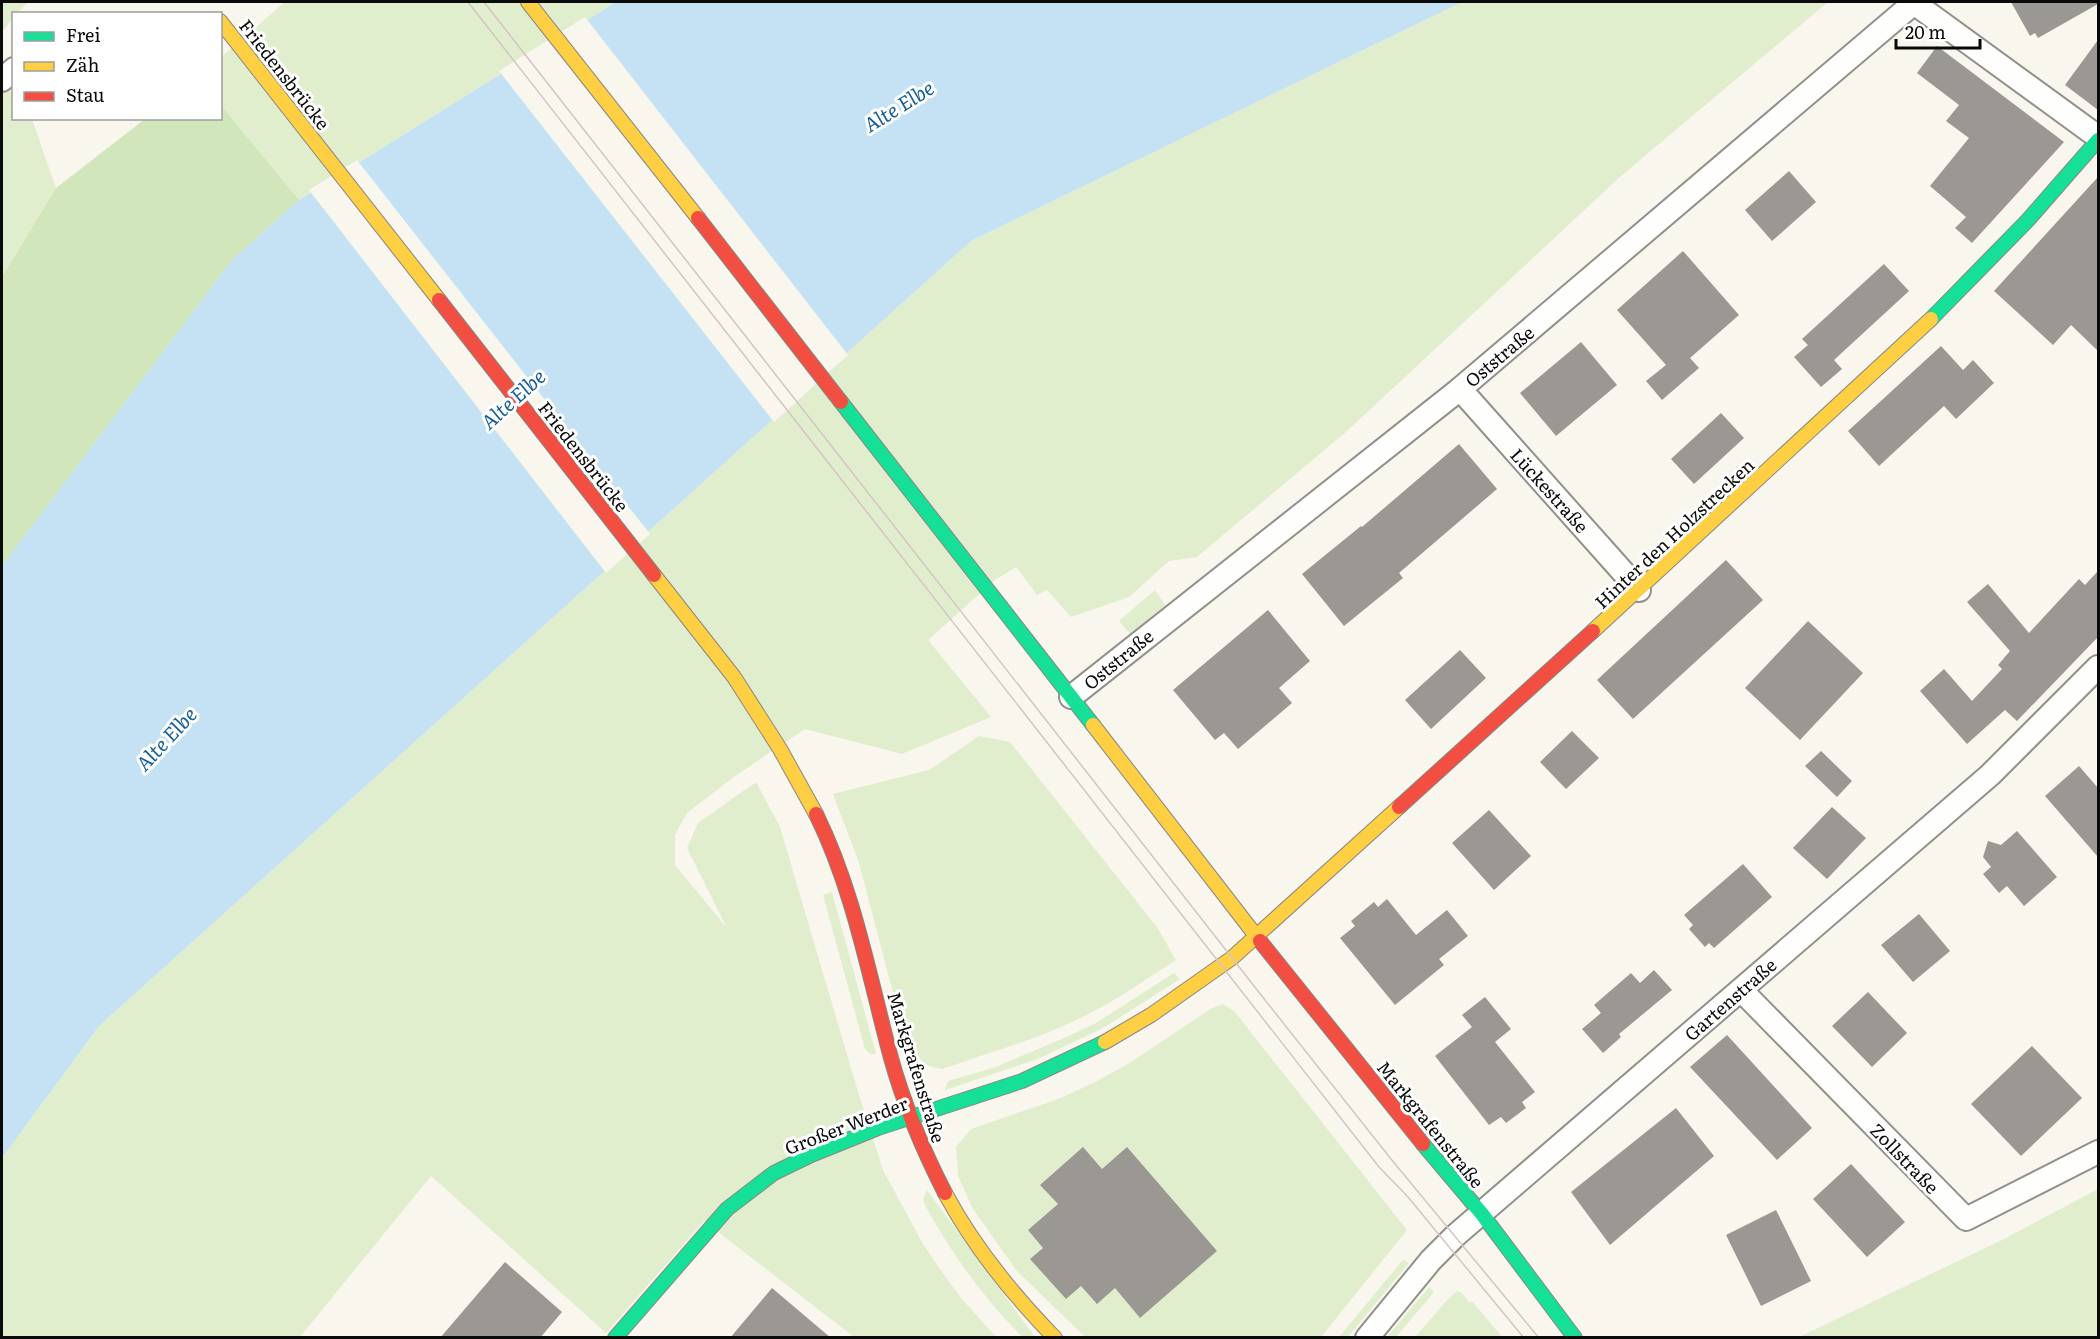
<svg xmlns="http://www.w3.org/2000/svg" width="2100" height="1339" font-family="Literata,serif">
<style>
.green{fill:#e1eecd}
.forest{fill:#d1e6bb}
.water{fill:#c4e2f3}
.pier{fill:#f9f6ed}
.building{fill:#9b9893}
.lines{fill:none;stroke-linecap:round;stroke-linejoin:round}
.street-casing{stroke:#92908c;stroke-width:26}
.fast-casing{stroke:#888783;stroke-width:16}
.slow-casing{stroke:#888783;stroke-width:16}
.jam-casing{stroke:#888783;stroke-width:16}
.street{stroke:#fefefc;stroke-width:22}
.fast{stroke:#16e098;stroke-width:14}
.slow{stroke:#ffcf43;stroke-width:14}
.jam{stroke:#f24e42;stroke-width:14}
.tram{stroke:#d5c4c3;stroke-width:1.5}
.labels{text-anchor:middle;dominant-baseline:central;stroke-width:6;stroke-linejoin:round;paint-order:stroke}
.street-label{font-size:18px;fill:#0a0a0a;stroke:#fff}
.water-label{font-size:20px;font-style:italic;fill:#165e99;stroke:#fff}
</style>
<rect width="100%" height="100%" fill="#f9f6ed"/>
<!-- green -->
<g class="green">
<path d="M 2,2 L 28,2 L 17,13 L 14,14 L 13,18 L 2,32 Z"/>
<path d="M 285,2 L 616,2 L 299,200 L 221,105 L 220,58 Z"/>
<path d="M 1462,2 L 1828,2 L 1621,176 L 1347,431 L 1197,557 L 1169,561 L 1129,597 L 1071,617 L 1047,590 L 1037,595 L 1016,567 L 995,580 L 928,640 L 991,717 L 902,754 L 805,729 L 735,776 L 687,813 L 675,835 L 675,865 L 727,928 L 687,848 L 698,823 L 756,782 L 780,827 L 856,1085 L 883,1170 L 923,1244 L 942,1272 L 961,1298 L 996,1337 L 854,1337 L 704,1221 L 606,1333 L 431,1176 L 300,1337 L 2,1338 L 2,1158 L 99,1026 L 971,241 Z"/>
<path d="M 2,83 L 13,94 L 14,118 L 32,119 L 56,188 L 2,277 Z"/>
<path d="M 1155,590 L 1165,605 L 1130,634 L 1119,621 Z"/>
<path d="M 979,736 L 1010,742 L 1157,927 L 1176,960 C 1150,976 1125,995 1098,1009 C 1049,1036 994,1051 942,1069 C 917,1065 918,1056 911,1034 L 904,1035 L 859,863 L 833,794 L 929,770 Z"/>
<path d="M 832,892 L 876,1054 L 870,1054 L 865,1049 L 823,895 Z"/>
<path d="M 1174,973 L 1180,979 L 1103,1028 L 1038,1059 L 945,1090 L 948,1081 L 993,1068 L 1071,1035 L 1096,1023 Z"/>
<path d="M 1223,1004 L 1234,1011 L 1407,1230 L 1321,1337 L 1085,1337 L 1017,1271 L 973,1209 L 958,1176 L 956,1147 L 971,1129 L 1061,1098 L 1095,1082 L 1128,1064 L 1212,1008 Z"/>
<path d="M 2098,1189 L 2098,1337 L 1799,1337 L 2004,1239 Z"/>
<path d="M 927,1190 L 1035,1337 L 1022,1337 C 984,1298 952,1255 926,1207 L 923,1199 Z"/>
<path d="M 1403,1260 L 1409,1263 L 1348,1337 L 1339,1337 Z"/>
<path d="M 1429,1287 L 1434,1292 L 1396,1337 L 1387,1337 Z"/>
<path d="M 1457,1291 L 1461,1292 L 1470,1303 L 1472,1301 L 1502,1337 L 1415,1337 L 1449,1298 Z"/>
</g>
<!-- forest -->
<path class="forest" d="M 221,105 L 299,200 L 232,260 L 2,566 L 2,277 L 56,188 L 145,119 L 220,118 Z"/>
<!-- water -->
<path class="water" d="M 616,2 L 1462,2 L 971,241 L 99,1026 L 2,1158 L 2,566 L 232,260 L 299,200 Z"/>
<!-- pier -->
<g class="pier">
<path d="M 585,17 L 848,355 L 774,422 L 499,71 Z"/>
<path d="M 357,160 L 650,534 L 606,573 L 309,190 Z"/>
</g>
<!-- building -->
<g class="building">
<path d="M 2011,2 L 2098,2 L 2098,4 L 2038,38 L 2035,33 L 2030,36 Z"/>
<path d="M 2098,40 L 2098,110 L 2065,85 Z"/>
<path d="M 1937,46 L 2064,142 L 1972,243 L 1955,228 L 1966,217 L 1930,186 L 1969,138 L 1946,121 L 1959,105 L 1917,73 Z"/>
<path d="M 1789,171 L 1816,202 L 1772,241 L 1745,210 Z"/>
<path d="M 2098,177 L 2098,351 L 2071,325 L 2053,345 L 1994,291 Z"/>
<path d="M 1683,251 L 1739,315 L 1690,358 L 1699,368 L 1662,400 L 1646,381 L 1666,365 L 1617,310 Z"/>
<path d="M 1884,264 L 1909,291 L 1834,360 L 1842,369 L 1821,387 L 1794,357 L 1808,345 L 1802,339 Z"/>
<path d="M 1581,342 L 1617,385 L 1556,436 L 1520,393 Z"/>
<path d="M 1941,346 L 1963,370 L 1973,360 L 1994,383 L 1956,419 L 1944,406 L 1879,466 L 1848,431 Z"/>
<path d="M 1721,413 L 1744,438 L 1694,484 L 1671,459 Z"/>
<path d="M 1459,444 L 1497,489 L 1399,573 L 1403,578 L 1344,626 L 1302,574 L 1361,526 L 1362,527 Z"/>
<path d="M 1726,560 L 1763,600 L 1633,719 L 1597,680 Z"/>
<path d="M 2098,571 L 2098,637 L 2017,721 L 2005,710 L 1967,744 L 1920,691 L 1944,669 L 1972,701 L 2002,669 L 1998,665 L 2010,651 L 1967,602 L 1988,584 L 2029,633 L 2079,579 L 2085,585 Z"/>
<path d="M 1268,610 L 1310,661 L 1279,688 L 1292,703 L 1238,749 L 1224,733 L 1215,740 L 1173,690 Z"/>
<path d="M 1808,621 L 1863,673 L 1800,740 L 1745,688 Z"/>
<path d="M 1460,650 L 1486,678 L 1431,729 L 1405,700 Z"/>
<path d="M 1572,731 L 1599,758 L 1566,789 L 1540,762 Z"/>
<path d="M 1821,751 L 1852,781 L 1837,797 L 1805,766 Z"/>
<path d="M 2079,766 L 2098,788 L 2098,857 L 2045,796 Z"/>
<path d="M 1832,807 L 1866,838 L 1827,879 L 1793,848 Z"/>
<path d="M 1489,810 L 1531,856 L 1494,890 L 1452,843 Z"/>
<path d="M 2017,831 L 2057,877 L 2024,906 L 2007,886 L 1999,893 L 1983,874 L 1991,867 L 1983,857 L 1988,841 L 2001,845 Z"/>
<path d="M 1743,864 L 1772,897 L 1714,948 L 1709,943 L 1705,947 L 1689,929 L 1693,925 L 1684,915 Z"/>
<path d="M 1387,899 L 1416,935 L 1447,910 L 1468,936 L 1439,959 L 1444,965 L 1395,1005 L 1340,938 L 1355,926 L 1351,921 L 1374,902 L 1378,907 Z"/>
<path d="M 1919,914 L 1950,951 L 1913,982 L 1881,945 Z"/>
<path d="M 1654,970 L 1672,990 L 1619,1034 L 1621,1037 L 1603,1053 L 1582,1029 L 1601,1013 L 1594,1005 L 1631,973 L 1640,983 Z"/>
<path d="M 1868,992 L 1907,1033 L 1872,1067 L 1832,1026 Z"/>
<path d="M 1485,997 L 1511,1029 L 1495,1042 L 1535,1092 L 1522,1102 L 1526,1108 L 1506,1123 L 1501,1117 L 1489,1125 L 1435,1056 L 1472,1027 L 1462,1015 Z"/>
<path d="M 1727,1035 L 1812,1128 L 1777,1160 L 1690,1067 Z"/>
<path d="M 2032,1046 L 2082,1098 L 2021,1156 L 1971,1104 Z"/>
<path d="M 1676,1108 L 1714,1156 L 1610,1245 L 1571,1192 Z"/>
<path d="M 1083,1147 L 1102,1169 L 1127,1147 L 1217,1251 L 1140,1318 L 1115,1288 L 1097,1304 L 1081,1286 L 1066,1299 L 1030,1259 L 1043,1248 L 1028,1230 L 1058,1204 L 1040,1185 Z"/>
<path d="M 1851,1164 L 1905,1222 L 1867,1257 L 1813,1199 Z"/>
<path d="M 1776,1210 L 1811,1281 L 1761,1306 L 1726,1235 Z"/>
<path d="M 505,1262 L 562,1312 L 540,1338 L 440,1338 Z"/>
<path d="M 772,1288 L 831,1338 L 730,1338 Z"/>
</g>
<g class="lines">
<!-- street casing -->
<g class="street-casing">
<g id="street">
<path d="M 1914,3 L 2098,137"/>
<path d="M 2,80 L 14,69"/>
<path d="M 1460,389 L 1639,590"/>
<path d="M 1071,697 L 1460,389 L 1915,2"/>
<path d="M 1741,990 L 1966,1219 L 2098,1152"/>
<path d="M 1367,1338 L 1431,1260 L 1456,1235 L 1990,775 L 2098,667"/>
</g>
</g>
<!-- fast casing -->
<g class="fast-casing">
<g id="fast">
<path d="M 1931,319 L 2028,220 L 2098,140"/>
<path d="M 841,402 L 1093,725"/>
<path d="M 1423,1144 L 1482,1214 L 1575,1338"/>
<path d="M 615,1338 L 727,1209 L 774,1173 L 811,1155 L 878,1128 L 1022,1081 L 1105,1042"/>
</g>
</g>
<!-- slow casing -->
<g class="slow-casing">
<g id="slow">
<path d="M 528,2 L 698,218"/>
<path d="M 220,21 L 439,300"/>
<path d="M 654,575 L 734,677 L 780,749 L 816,814"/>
<path d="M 1593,631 L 1931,319"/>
<path d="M 1093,725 L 1260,941"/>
<path d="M 1105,1042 L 1151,1015 L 1232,958 L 1399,807"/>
<path d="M 945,1193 C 974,1247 1012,1294 1055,1338"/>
</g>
</g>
<!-- jam casing -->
<g class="jam-casing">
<g id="jam">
<path d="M 698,218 L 841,402"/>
<path d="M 439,300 L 654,575"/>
<path d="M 1399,807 L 1593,631"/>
<path d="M 816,814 C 854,891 869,976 891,1058 C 904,1105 923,1150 945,1193"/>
<path d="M 1260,941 L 1423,1144"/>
</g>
</g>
<!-- street -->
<use href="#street" class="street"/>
<!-- fast -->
<use href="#fast" class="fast"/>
<!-- slow -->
<use href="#slow" class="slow"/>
<!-- jam -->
<use href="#jam" class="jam"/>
<!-- tram -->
<g class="tram">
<path d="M 468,2 L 1379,1167 L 1408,1197 L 1524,1338"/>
<path d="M 484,2 L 1265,1000 L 1391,1159 L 1539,1338"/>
</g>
</g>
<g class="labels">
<!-- street labels -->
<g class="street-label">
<text transform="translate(285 74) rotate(52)">Friedensbrücke</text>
<text transform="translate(1499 356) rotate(-40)">Oststraße</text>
<text transform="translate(584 456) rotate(52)">Friedensbrücke</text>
<text transform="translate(1550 490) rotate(48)">Lückestraße</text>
<text transform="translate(1674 533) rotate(-43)">Hinter den Holzstrecken</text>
<text transform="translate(1118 659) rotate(-39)">Oststraße</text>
<text transform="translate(1730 999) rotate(-41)">Gartenstraße</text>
<text transform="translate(917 1067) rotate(73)">Markgrafenstraße</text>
<text transform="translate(1431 1124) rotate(51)">Markgrafenstraße</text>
<text transform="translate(846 1125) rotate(-21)">Großer Werder</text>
<text transform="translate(1905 1158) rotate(46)">Zollstraße</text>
</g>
<!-- water labels -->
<g class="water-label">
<text transform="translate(898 105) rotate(-32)">Alte Elbe</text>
<text transform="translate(512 398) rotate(-42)">Alte Elbe</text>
<text transform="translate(165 738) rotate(-47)">Alte Elbe</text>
</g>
</g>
<!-- border -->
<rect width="2100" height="1339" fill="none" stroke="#0a0a0a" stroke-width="6"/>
<!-- legend -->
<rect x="12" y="12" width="210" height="108" fill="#ffffff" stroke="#9d9d9d" stroke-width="1.5"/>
<rect x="24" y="32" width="30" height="9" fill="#16e098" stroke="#9d9d9d" stroke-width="1.5"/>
<text x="66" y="42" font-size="18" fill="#0a0a0a">Frei</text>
<rect x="24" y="62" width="30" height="9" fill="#ffcf43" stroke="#9d9d9d" stroke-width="1.5"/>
<text x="66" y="72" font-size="18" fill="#0a0a0a">Zäh</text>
<rect x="24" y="92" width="30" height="9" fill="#f24e42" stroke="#9d9d9d" stroke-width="1.5"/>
<text x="66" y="102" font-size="18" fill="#0a0a0a">Stau</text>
<!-- scale -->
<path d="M1896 39v9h84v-9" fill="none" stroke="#0a0a0a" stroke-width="3"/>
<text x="1905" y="39" font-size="18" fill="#0a0a0a" stroke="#ffffff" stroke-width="4.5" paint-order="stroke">20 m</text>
</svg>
